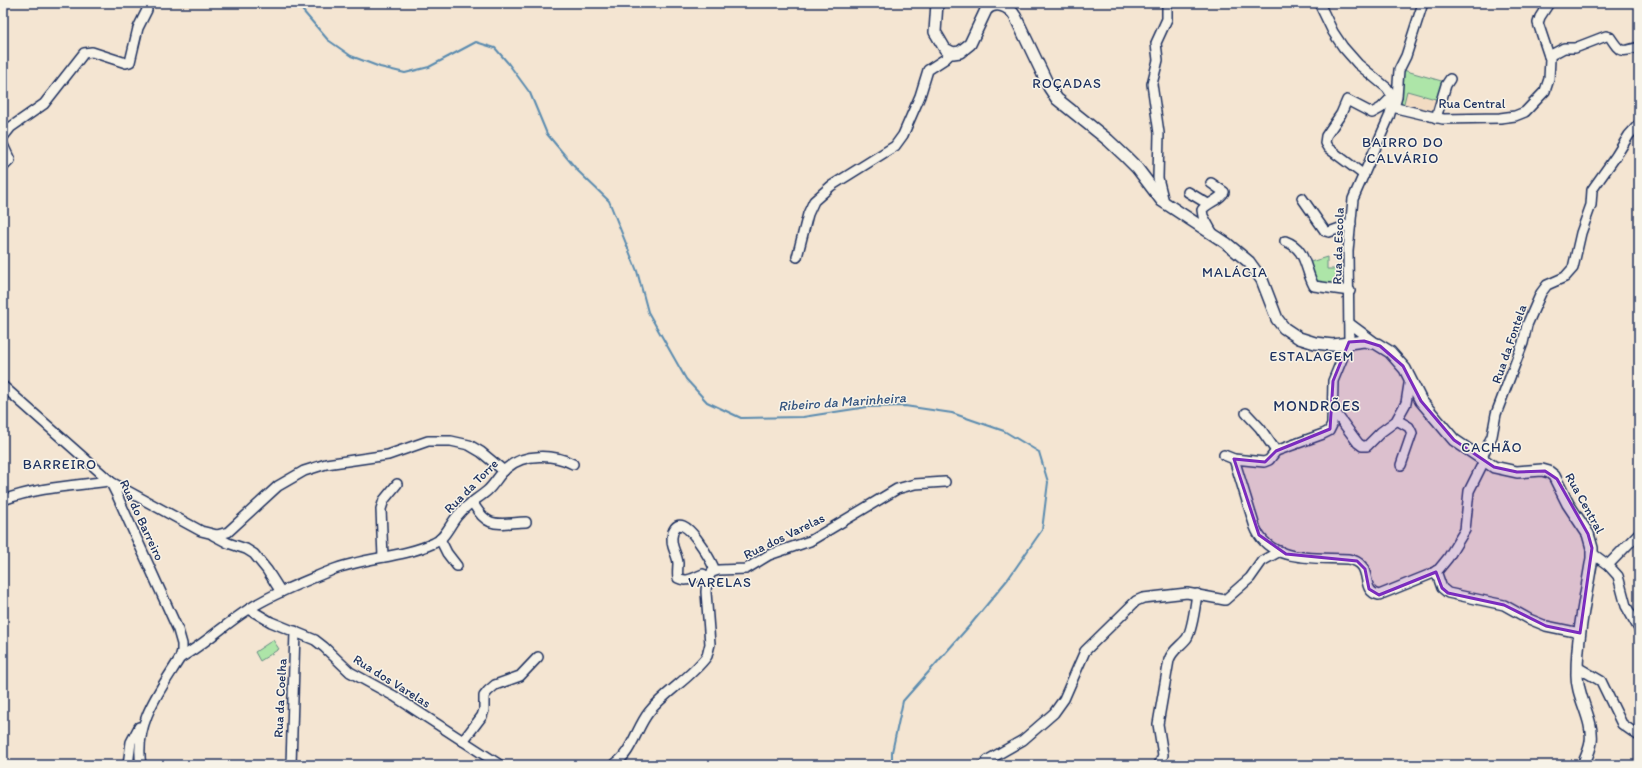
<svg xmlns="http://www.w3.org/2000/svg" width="1642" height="768" font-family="Itim,sans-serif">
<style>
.built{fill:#f2dbc2}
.green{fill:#ade5a8;stroke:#648a83}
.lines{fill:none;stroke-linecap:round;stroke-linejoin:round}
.stream{stroke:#5a8baf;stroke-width:2}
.minor-casing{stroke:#1b2f5e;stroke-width:12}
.major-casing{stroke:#1b2f5e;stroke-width:14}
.minor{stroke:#f7f3e8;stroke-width:9}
.major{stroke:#f7f3e8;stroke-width:11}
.marked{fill:#7b2cbf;fill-opacity:0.2;stroke:#7b2cbf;stroke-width:3;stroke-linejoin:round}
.labels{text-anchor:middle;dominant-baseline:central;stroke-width:3;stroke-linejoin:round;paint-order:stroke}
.street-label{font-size:13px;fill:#1b2f5e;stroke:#f7f3e8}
.neighbourhood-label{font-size:14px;letter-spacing:1px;fill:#1b2f5e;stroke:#f7f3e8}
.water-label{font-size:14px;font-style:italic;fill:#355580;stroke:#f7f3e8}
.quarter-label{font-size:15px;letter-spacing:1px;fill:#1b2f5e;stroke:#f7f3e8}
</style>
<rect width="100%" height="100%" fill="#f4e5d2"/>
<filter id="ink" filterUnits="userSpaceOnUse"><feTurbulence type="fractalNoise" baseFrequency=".025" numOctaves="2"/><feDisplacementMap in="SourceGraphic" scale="8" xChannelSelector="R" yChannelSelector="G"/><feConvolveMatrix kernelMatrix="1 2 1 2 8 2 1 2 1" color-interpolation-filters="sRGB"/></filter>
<g filter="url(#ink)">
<!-- built -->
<path class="built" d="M 1400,89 L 1439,100 L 1435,115 L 1399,107 Z"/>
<!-- green -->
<g class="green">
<path d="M 1403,70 L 1445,82 L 1439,100 L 1407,91 L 1403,107 L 1399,107 Z"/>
<path d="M 1327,257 L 1327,269 L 1336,269 L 1336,273 L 1341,273 L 1341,288 L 1316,285 L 1307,263 Z"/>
<path d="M 273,640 L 279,649 L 260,661 L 255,652 Z"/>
</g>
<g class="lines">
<!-- stream -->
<path class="stream" d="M 298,3 L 303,11 L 328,40 L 351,56 L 380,67 L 405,73 L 429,67 L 476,42 L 495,48 L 508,63 L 530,93 L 547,134 L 578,171 L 609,201 L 637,271 L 648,312 L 686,379 L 707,402 L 741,418 L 803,417 L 867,407 L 905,406 L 952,413 L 1004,431 L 1039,452 L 1048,482 L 1042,530 L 1008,579 L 971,624 L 903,701 L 892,752 L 892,765"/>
<!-- minor casing -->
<g class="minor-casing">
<g id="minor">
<path d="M 1549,56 L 1564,48 L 1575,48 L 1606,36 L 1610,37 C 1620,52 1620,53 1639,47"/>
<path d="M 1395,104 L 1397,97 L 1399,70 L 1406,56 L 1423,3"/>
<path d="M 1392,107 L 1443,119 L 1500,118 L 1515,116 L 1525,112 L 1545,91 L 1549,79 L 1550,59 L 1538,23 L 1540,17 L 1549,3"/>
<path d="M 1436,118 L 1446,85 L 1450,79"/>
<path d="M 3,137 L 11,127 L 44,104 L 84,53 L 92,52 L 126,63 L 130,62 L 138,28 L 147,10 L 146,3"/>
<path d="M 3,145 L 10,160 L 3,167"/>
<path d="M 1364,175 L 1328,148 L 1325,143 L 1326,136 L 1341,114 L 1347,100 L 1372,113 L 1381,108 L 1392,97"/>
<path d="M 1211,183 L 1224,192 C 1219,201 1208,202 1202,210 L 1203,216 L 1213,234"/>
<path d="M 1188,192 L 1208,204"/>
<path d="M 1302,198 L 1325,231 L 1329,232 L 1351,224"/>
<path d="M 1164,202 L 1158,178 L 1159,133 L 1152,84 L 1158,60 L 1156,43 L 1167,19 L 1167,3"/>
<path d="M 1285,241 C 1307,249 1304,268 1314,286 L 1350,291"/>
<path d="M 797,257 L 808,214 L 814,201 L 831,186 L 895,146 L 903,135 L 920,96 L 928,70 L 945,59 L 951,53"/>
<path d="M 1349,323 L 1376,343"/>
<path d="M 3,386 L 110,481 L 116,493 L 178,630 L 182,644 L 182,651 L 180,658 C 159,692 134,723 141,765"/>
<path d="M 1332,408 L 1358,443 L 1362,446 L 1367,446 L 1381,432 L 1396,421 L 1406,403 L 1410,378"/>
<path d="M 1246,413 L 1260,428 L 1276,451"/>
<path d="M 1397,420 L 1409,427 L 1412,433 L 1401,465"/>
<path d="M 1224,455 L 1234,459 L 1264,462 L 1269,460 L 1276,451 L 1323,434 L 1329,431 L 1332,425 L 1333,381 L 1349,342 L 1348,251 L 1353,199 L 1389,117 L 1393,103 L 1391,94 L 1387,88 L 1358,64 L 1343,47 L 1333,32 L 1319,3"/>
<path d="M 1234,459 L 1255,527 C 1269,564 1317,557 1348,559 C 1376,563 1358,591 1379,595 L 1431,574 L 1439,569 L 1448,558 L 1465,530 L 1469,491 L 1484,461"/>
<path d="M 1481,459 L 1492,436 L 1496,414 L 1523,343 L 1527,325 L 1541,293 L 1547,285 L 1565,277 L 1573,268 L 1581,233 L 1591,205 L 1592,190 L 1616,156 L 1629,135 L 1639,124"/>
<path d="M 111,482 L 201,531 L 217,535 L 228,532 L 278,486 L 304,471 L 326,464 L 388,455 L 428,441 L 451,441 L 469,445 L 481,452 L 504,471"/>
<path d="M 3,500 C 39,487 72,486 110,481"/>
<path d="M 473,503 C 488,530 498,523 526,522"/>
<path d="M 213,535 L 228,543 L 246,549 L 254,554 L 267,570 L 281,592"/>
<path d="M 440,539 L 447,553 L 457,566"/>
<path d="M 1593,554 L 1608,565 L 1618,576 L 1626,606 L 1639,629"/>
<path d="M 383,557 L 381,509 L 384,500 L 397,484"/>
<path d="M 1608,565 L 1639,533"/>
<path d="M 1436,571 L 1442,588 L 1448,593 L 1504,605 L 1529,619 L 1546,626 L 1580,633"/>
<path d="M 709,577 L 703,574 C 695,577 687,583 678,578 C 677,573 678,568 678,563 C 677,553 669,545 673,532 C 682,506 713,563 715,571"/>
<path d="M 249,609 L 271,622 L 315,640 L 324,647 L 350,672 L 394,696 L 500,765"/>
<path d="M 180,658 C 205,644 225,624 249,609 C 274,593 304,582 332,570 C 364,557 402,558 434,543 C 446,538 450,523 459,514 C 466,505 479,498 487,491 C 495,484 499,474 507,468 C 524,453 554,454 573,464"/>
<path d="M 1577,667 L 1601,681 L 1622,724 L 1639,736"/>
<path d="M 463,741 L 482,716 L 484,710 L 484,696 L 488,691 L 495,685 L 520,676 L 538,657"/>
<path d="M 128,765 L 131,742 L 139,727"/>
<path d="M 291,765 L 295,631"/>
<path d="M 613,765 C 632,754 636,728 649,712 C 666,691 691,678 707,656 L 710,644 L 706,592 L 707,579 L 712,572 L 719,570 L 746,569 L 769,555 L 810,541 L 897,489 L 915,484 L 945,482"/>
<path d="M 983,765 L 988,760 L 1023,740 L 1054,713 L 1064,699 L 1085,651 L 1136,601 L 1143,598 L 1187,593 L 1225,600 L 1250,578 L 1262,561 L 1280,551"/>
<path d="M 1159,765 L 1163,755 L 1158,724 L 1169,660 C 1172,650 1181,646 1187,638 C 1193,628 1195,606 1197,594"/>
</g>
</g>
<!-- major casing -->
<g class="major-casing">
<path id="major" d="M 937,3 L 935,32 L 945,49 L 953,53 L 960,52 L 970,44 L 986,10 C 995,0 1009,6 1015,16 L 1049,87 L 1057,99 L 1108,140 L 1126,157 L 1137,168 L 1162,201 L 1226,243 L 1249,262 L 1262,280 L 1277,319 L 1284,328 L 1299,338 L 1315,343 L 1333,345 L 1364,341 L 1377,344 L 1390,352 L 1405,369 L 1421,401 L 1454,440 L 1494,467 L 1517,472 L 1542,470 L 1549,472 L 1554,476 L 1568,504 L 1588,534 L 1592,548 L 1592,558 C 1586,596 1577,634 1577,673 C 1576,697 1594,719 1591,742 C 1590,750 1586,758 1583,765"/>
</g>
<!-- minor -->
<use href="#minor" class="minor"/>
<!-- major -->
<use href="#major" class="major"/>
</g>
</g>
<!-- marked area -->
<path class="marked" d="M 1364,341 L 1380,346 L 1403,366 L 1421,401 L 1454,440 L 1494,467 L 1517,472 L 1545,471 L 1557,479 L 1588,534 L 1592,548 L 1580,633 L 1546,626 L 1504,605 L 1448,593 L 1442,588 L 1436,572 L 1379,595 L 1369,589 L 1365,569 L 1357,561 L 1286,554 L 1259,535 L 1234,459 L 1265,462 L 1276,451 L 1330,429 L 1333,381 L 1349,342 Z"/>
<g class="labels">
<!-- street labels -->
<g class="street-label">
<text x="1472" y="103">Rua Central</text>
<text transform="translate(1338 246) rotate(-88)">Rua da Escola</text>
<text transform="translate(1509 344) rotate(-71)">Rua da Fontela</text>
<text transform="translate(471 486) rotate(-45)">Rua da Torre</text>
<text transform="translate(1585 503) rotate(61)">Rua Central</text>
<text transform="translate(142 520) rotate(65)">Rua do Barreiro</text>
<text transform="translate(784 536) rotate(-26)">Rua dos Varelas</text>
<text transform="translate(392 681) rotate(32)">Rua dos Varelas</text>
<text transform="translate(280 698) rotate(-87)">Rua da Coelha</text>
</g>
<!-- neighbourhood labels -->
<g class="neighbourhood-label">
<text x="1067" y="83">ROÇADAS</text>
<text x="1403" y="142">BAIRRO DO<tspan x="1403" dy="16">CALVÁRIO</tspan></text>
<text x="1235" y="272">MALÁCIA</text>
<text x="1312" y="356">ESTALAGEM</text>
<text x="1492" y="447">CACHÃO</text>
<text x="60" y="464">BARREIRO</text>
<text x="720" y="582">VARELAS</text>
</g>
<!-- water labels -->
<g class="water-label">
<text transform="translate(842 402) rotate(-4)">Ribeiro da Marinheira</text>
</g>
<!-- quarter labels -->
<g class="quarter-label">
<text x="1317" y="406">MONDRÕES</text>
</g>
</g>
<!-- margin -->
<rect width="1642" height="768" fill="none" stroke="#f7f3e8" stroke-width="16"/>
<rect x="8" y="8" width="1626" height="752" fill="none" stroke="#1b2f5e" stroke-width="1.5" filter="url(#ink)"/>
</svg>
